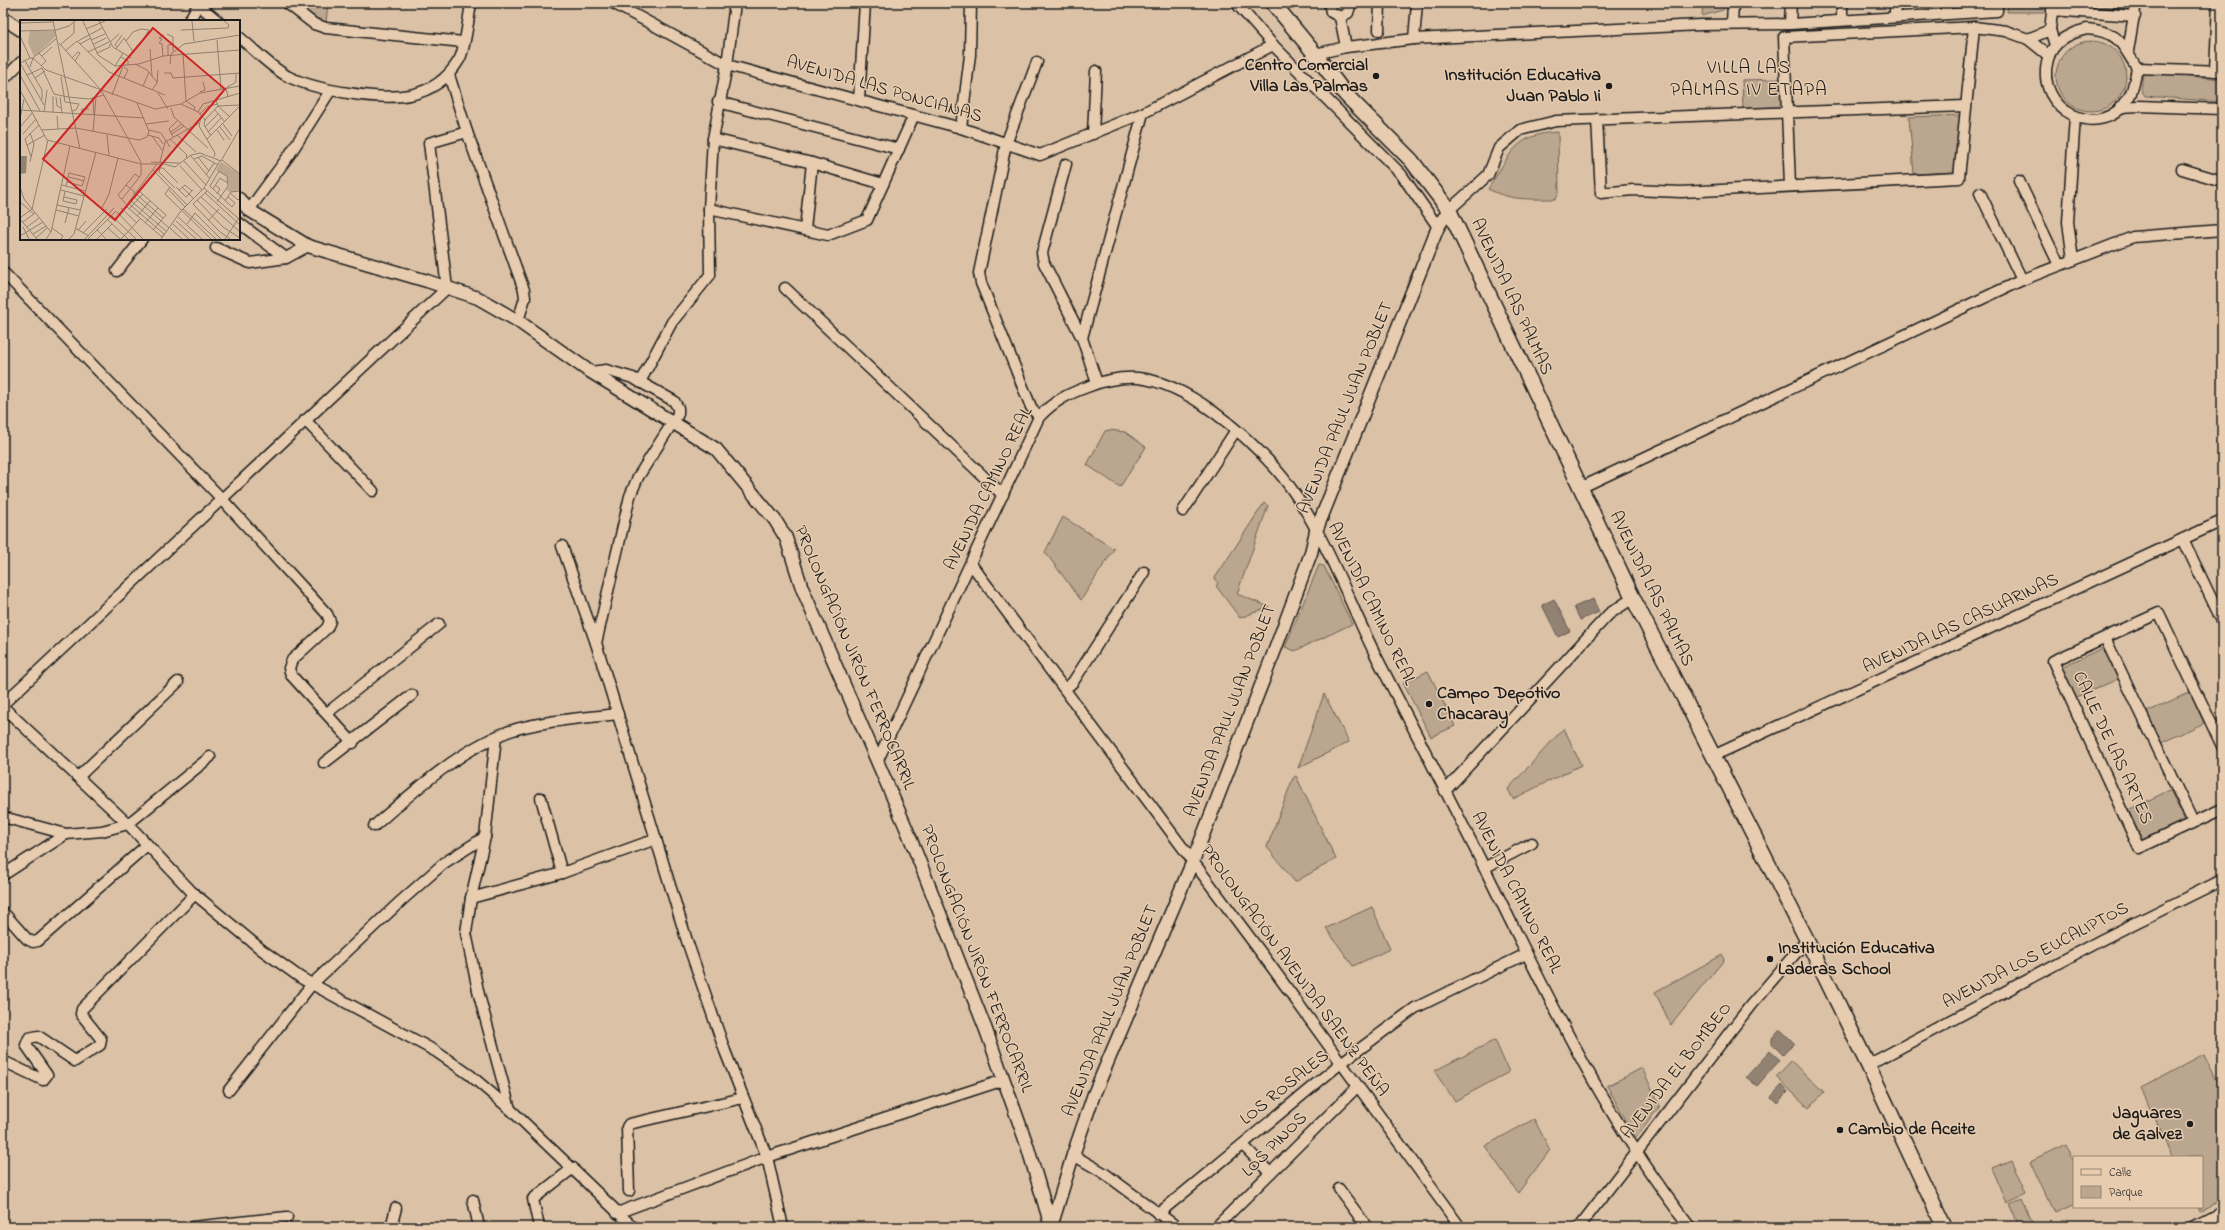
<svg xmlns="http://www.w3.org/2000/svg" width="2225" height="1230" font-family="'Indie Flower',sans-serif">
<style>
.green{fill:#bba68f;stroke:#6c6156}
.water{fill:#928272;stroke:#635950}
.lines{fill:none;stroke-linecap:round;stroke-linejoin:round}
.minor-casing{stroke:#1c1c1c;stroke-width:13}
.tertiary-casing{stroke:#1c1c1c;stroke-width:15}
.secondary-casing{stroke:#1c1c1c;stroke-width:17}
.minor{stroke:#e7ccaf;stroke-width:10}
.tertiary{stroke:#e7ccaf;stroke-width:12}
.secondary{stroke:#e7ccaf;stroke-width:14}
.poi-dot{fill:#1c1c1c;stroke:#e7ccaf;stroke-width:1.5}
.labels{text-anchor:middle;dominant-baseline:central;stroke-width:3;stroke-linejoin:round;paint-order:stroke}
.poi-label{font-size:18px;font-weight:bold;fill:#1c1c1c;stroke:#e7ccaf;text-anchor:end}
.street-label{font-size:18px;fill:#1c1c1c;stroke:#e7ccaf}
.neighbourhood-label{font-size:19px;letter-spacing:1px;fill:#1c1c1c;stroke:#e7ccaf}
.inset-road{fill:none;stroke:#8f806f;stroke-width:1}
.view{fill:#cd2727;fill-opacity:0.15;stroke:#cd2727;stroke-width:2}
.inset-edge{fill:none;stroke:#1c1c1c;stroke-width:2}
</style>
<rect width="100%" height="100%" fill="#dbc2a6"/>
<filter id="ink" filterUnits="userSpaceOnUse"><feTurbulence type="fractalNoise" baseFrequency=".025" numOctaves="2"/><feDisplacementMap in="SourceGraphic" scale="8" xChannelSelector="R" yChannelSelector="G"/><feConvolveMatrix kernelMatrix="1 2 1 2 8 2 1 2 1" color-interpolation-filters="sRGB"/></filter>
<g filter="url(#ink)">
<!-- green -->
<g class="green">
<path d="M 295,3 L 328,3 L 326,23 L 316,20 Z"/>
<path d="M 1703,3 L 1728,3 L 1723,10 L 1702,16 Z"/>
<path d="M 2008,3 L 2048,3 L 2047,12 L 2007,12 Z"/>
<path d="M 2073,3 L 2130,3 L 2130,9 Z"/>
<circle cx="2091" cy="76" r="35"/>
<path d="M 2147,72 L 2222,79 L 2222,102 L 2145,96 L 2141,90 L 2143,74 Z"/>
<path d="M 1780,79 L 1781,107 L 1743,108 L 1742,80 Z"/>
<path d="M 1961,115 L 1954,172 L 1914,174 L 1909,117 Z"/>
<path d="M 1558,132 L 1559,193 L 1555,199 C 1531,199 1511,201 1488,189 C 1510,155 1514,134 1558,132 Z"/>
<path d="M 1109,430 L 1125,432 L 1146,447 L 1120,487 L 1087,465 L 1105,431 Z"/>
<path d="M 1264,503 L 1268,506 L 1237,594 L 1269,607 L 1240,618 L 1216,586 L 1218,584 L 1215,578 Z"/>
<path d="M 1063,517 L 1114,549 L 1081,600 L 1045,552 Z"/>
<path d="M 1319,565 L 1324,566 L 1352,624 L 1295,651 L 1285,647 Z"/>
<path d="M 2103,648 L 2118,679 L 2075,698 L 2061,667 Z"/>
<path d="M 1428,671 L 1455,726 L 1431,737 L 1403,683 Z"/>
<path d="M 2190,692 L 2204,723 L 2161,743 L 2147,712 Z"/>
<path d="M 1324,694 L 1349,742 L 1298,768 Z"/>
<path d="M 1564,728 L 1581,765 L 1513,799 L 1508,789 Z"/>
<path d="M 1296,776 L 1336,859 L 1295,882 L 1267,847 L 1293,778 Z"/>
<path d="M 2170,790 L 2185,821 L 2142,840 L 2128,810 Z"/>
<path d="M 1372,907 L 1390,949 L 1353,966 L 1326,928 Z"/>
<path d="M 1722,955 L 1724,960 L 1671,1025 L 1655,992 Z"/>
<path d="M 1495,1040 L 1509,1072 L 1455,1101 L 1434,1071 Z"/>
<path d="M 2204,1054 L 2222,1091 L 2222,1199 L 2200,1211 L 2198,1207 L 2202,1207 L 2202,1157 L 2174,1157 L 2140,1088 Z"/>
<path d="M 1791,1061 L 1824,1092 L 1809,1108 L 1776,1077 Z"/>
<path d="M 1642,1068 L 1660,1106 L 1636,1138 L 1607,1086 Z"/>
<path d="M 1534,1119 L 1550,1150 L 1518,1193 L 1485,1146 Z"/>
<path d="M 2066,1144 L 2074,1161 L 2074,1204 L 2054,1213 L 2030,1161 Z"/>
<path d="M 2011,1160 L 2026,1194 L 2007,1203 L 1992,1168 Z"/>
<path d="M 2022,1200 L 2034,1227 L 2020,1227 L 2010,1205 Z"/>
</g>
<!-- water -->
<g class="water">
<path d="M 1554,599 L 1570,631 L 1558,637 L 1542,605 Z"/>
<path d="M 1593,599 L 1599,612 L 1580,620 L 1574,607 Z"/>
<path d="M 1780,1029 L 1794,1043 L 1783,1055 L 1772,1044 L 1772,1038 Z"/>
<path d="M 1770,1051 L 1780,1060 L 1757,1086 L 1746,1077 Z"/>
<path d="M 1782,1085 L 1788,1092 L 1777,1103 L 1771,1097 Z"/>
</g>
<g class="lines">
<!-- minor casing -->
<g class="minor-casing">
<g id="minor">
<path d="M 196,3 L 218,21"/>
<path d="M 287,3 L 314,24 L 326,28 L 463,42"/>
<path d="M 613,3 L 727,65 L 961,128 L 1040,155 L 1143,113 L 1273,45"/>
<path d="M 1236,3 L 1273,45 L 1401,174 L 1438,227"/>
<path d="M 1329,3 L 1331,12 L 1340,17 L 1348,13 L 1351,3"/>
<path d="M 2053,4 L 2050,30 L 2055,45"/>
<path d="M 2052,10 L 2135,16"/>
<path d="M 1946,14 L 1946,3"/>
<path d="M 1340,17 L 1346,47"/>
<path d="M 1895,17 L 1895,3"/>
<path d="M 1842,20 L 1842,3"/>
<path d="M 189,21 L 198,5"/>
<path d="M 1732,24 L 1733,3"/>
<path d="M 1790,24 L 1791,3"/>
<path d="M 2087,29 C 2120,32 2121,43 2137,68 C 2135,78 2134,88 2129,97 C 2103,144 2033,111 2048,59 C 2053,41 2070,33 2087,29 Z"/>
<path d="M 1379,30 L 1380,3"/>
<path d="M 239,37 C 255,50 271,68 289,77 C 308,86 328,90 348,93 C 391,100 434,102 459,60 C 465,51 469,15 471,3"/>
<path d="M 1414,39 L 1417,3"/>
<path d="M 2028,39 L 2050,30"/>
<path d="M 2128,51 L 2136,3"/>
<path d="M 1315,54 L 1346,47 L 1414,39 L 1700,25 L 1790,24 L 1997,11 L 1997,3"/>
<path d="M 1037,62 L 1006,144 L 979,273 L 981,283 L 1031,407 L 1039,417"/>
<path d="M 2137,68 L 2222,71"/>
<path d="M 2215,71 L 2218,3"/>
<path d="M 449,75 L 467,132 L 524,290 L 525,298 L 518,321"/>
<path d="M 3,80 L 21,62"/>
<path d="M 859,100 L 865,3"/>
<path d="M 718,102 L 899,149"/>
<path d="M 2120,107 L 2139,106 L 2222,109"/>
<path d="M 1597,119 L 1601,193 L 1633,190 L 1681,192 L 1959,178 L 1974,27"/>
<path d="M 961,128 L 970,55 L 971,3"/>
<path d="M 1093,134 L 1096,71"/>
<path d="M 713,139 L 812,163 L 883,184"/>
<path d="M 1066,164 L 1042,253 L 1044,263 L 1082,338 L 1097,383"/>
<path d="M 2182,169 L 2222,181"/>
<path d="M 2019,181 L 2059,265"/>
<path d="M 1790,185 L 1784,37 L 1974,27 L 2006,31 L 2028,39 L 2049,56"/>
<path d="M 1980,193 L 2022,280"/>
<path d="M 709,209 L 828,235 L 867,220 L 914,115"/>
<path d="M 249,210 L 290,154 L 330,91"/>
<path d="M 1449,210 L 1488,175 L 1499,148 L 1520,130 L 1556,121 L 1965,106"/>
<path d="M 239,223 L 286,258"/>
<path d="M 805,229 L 812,163"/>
<path d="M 216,248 L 250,263 L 286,258 L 308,246"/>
<path d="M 2073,260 L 2068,222 L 2075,116"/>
<path d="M 117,271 L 142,239"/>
<path d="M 3,272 L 221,498 L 327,614 L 330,621 L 327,628 L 292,660 L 289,668 L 291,675 L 353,743"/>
<path d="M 785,288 L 1003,495"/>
<path d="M 1082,338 L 1143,113"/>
<path d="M 591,372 L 606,370 L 633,378 L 674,401 L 678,408 L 678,414 L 638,477 L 630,496 L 596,643"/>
<path d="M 640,382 L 672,322 L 710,275 L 709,209 L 713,139 L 727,65 L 735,3"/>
<path d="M 305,420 L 373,491"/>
<path d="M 1580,488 L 2022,280 L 2133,237 L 2222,230"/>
<path d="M 1183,511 L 1236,430"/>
<path d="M 2183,539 L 2222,621"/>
<path d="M 562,546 L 596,643 L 687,941 L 725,1051 L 767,1157 L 783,1227"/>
<path d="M 971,564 L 1271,966 L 1460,1227"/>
<path d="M 2105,638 L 2193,822"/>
<path d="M 1065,689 L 1073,682 L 1144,572"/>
<path d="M 3,704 L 447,288 L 429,143 L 467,132"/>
<path d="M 3,707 L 128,824 L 191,891 L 262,950 L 301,978 L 435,1051 L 470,1075 L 510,1109 L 633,1227"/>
<path d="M 327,713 L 439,624"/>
<path d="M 496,737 L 485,837 L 471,898 L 466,933 L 479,995 L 510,1109"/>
<path d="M 2222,746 L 2159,613 L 2053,661 L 2139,848 L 2222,809"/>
<path d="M 1713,756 L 2222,521"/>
<path d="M 877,762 L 1039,417 C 1054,401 1068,394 1087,387 C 1102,381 1121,377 1138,378 C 1187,383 1243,432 1275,468 C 1318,516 1346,596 1375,654 C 1412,726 1449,797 1485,869 C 1546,993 1605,1119 1690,1227"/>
<path d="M 324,763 L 412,695"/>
<path d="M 78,777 L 178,682"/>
<path d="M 1445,791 L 1609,614 L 1633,598"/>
<path d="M 541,798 L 562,873"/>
<path d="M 3,817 L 66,834 L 102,831 L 128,824 L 210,757"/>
<path d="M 374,826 C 413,792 458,751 507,732 C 537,721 586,718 618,714"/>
<path d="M 1484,868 L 1532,843"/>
<path d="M 3,875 L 66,834"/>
<path d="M 471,898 L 562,873 L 656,839"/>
<path d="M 3,912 L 27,939 L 33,942 L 38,941 L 147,845"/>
<path d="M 3,1061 L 43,1080 L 47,1075 L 26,1045 L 29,1038 L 38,1036 L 75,1061 L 100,1045 L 101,1039 L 81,1014 L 82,1009 L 195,894"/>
<path d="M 1868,1065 L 2103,939 L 2222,880"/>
<path d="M 229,1090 L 312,984 L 401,901 L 444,863 L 485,837"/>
<path d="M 1243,1145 L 1270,1173"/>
<path d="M 1073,1155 L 1104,1173 L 1177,1227"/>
<path d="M 1339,1189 L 1367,1227"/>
<path d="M 629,1191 L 627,1127 L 629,1124 L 743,1098"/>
<path d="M 473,1200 L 479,1227"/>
<path d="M 617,1213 L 767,1157 L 1004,1080"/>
<path d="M 1158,1214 L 1341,1063 L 1392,1025 L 1415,1008 L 1526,954"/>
<path d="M 192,1227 L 287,1217"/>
<path d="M 391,1227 L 396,1208"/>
<path d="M 539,1227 L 533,1199 L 573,1168"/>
<path d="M 1216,1227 L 1358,1086"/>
<path d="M 1579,1227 L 1750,1006 L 1807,940"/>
<path d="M 2193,1227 L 2222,1212"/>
</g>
</g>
<!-- tertiary casing -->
<g class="tertiary-casing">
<g id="tertiary">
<path d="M 3,18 L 21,30"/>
<path d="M 239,199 L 249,210 L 308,246 L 427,281 L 478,298 L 518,321 L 586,369 L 716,449 L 775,520 L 786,538 L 802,588 L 907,830 L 986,1030 L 1027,1145 L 1051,1226"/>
<path d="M 1051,1227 L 1073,1155 L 1094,1094 L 1193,861 L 1276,647 L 1311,553 L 1316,531 L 1438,227 L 1449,210"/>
</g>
</g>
<!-- secondary casing -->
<g class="secondary-casing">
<path id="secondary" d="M 1273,3 L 1315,54 L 1346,95 L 1411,160 L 1449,210 L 1633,598 L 1807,940 L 1868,1065 L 1944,1227"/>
</g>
<!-- minor -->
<use href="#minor" class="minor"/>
<!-- tertiary -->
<use href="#tertiary" class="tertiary"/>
<!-- secondary -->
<use href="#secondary" class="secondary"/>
</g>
</g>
<!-- markers -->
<g class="poi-dot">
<circle cx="1376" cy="76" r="4"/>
<circle cx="1609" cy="86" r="4"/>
<circle cx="1429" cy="704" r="4"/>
<circle cx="1770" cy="959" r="4"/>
<circle cx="2190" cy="1124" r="4"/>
<circle cx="1840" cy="1130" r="4"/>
</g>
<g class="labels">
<!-- poi labels -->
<g class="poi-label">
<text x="1368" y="66">Centro Comercial<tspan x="1368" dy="21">Villa Las Palmas</tspan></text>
<text x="1601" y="76">Institución Educativa<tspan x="1601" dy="21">Juan Pablo Ii</tspan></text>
<text x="1437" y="694" text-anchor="start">Campo Depotivo<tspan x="1437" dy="21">Chacaray</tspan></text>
<text x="1778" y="949" text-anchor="start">Institución Educativa<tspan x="1778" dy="21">Laderas School</tspan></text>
<text x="2182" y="1114">Jaguares<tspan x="2182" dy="21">de Galvez</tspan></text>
<text x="1848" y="1130" text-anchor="start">Cambio de Aceite</text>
</g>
<!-- street labels -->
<g class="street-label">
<text transform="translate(884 90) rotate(16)">AVENIDA LAS PONCIANAS</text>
<text transform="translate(1511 297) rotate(65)">AVENIDA LAS PALMAS</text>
<text transform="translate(1346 408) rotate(-68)">AVENIDA PAUL JUAN POBLET</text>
<text transform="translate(989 489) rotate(-64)">AVENIDA CAMINO REAL</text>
<text transform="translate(1651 589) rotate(64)">AVENIDA LAS PALMAS</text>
<text transform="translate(1371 604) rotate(64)">AVENIDA CAMINO REAL</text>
<text transform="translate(1961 624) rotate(-25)">AVENIDA LAS CASUARINAS</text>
<text transform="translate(854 658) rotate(67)">PROLONGACIÓN JIRÓN FERROCARRIL</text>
<text transform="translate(1231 711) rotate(-69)">AVENIDA PAUL JUAN POBLET</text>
<text transform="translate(2112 748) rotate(65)">CALLE DE LAS ARTES</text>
<text transform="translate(1516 893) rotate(63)">AVENIDA CAMINO REAL</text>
<text transform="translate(2036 956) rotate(-28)">AVENIDA LOS EUCALIPTOS</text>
<text transform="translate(976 959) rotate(69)">PROLONGACIÓN JIRÓN FERROCARRIL</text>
<text transform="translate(1294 971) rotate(54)">PROLONGACIÓN AVENIDA SAENZ PEÑA</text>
<text transform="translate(1111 1011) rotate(-68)">AVENIDA PAUL JUAN POBLET</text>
<text transform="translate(1677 1071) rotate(-52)">AVENIDA EL BOMBEO</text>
<text transform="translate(1285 1088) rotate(-39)">LOS ROSALES</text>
<text transform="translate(1275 1145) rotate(-45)">LOS PINOS</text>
</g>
<!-- neighbourhood labels -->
<g class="neighbourhood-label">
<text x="1749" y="68">VILLA LAS<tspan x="1749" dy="22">PALMAS IV ETAPA</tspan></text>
</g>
</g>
<!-- overview -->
<g transform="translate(20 20)">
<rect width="220" height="220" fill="#dbc2a6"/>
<path d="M 10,11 L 35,11 L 36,16 L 14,37 L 8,22 ZM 201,142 L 220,154 L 220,171 L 210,172 L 206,170 L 209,166 L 207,156 L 196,150 Z" fill="#bba68f"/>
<path d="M 0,136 L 7,136 L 6,153 L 0,154 Z" fill="#928272"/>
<path class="inset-road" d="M 33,1 L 60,129M 63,1 L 78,35 L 95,46 L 119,44 L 143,36 L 220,30M 79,1 L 93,27 L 111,38M 172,1 L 174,21M 0,3 L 33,2M 66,9 L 85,1M 161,10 L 208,8 L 209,5 L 204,1M 0,11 L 36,10 L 49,6 L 55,1M 147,14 L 153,17 L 153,31M 0,16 L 10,38 L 13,38 L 26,50 L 135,89 L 161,84 L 180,73 L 220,66M 71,20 L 85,14M 197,20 L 201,69M 58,21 L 82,8M 106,21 L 113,12 L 121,9 L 129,10 L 119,26M 90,22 L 99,14M 39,23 L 81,70 L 121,142 L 121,155 L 102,179M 60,24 L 71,18M 74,24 L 86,18M 40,25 L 54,13 L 54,2M 97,27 L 95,25 L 102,15M 96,29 L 104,18 L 114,33M 130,29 L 132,56M 45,31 L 57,21 L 89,52 L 145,75M 68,32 L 89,22M 19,33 L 26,41 L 21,46M 77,33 L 90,27 L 90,24M 163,34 L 166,81 L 175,87 L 174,90M 22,36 L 32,27M 143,36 L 142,24 L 139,23 L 142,19 L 139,18 L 144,15M 148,36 L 148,25 L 154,24M 101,37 L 108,41 L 108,45M 10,38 L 0,43 L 24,85M 52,38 L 58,32 L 60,33 L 55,41M 5,41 L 22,70 L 22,80M 115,44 L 127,50 L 137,62M 150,44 L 151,34 L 164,24 L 220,15M 95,46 L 103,33M 10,47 L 13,38 L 37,18M 144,53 L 151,53 L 153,58 L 220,53M 0,55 L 20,91M 7,55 L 22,48 L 34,74 L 48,77 L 69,79 L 84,75M 41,57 L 45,82 L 59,84 L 56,90 L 52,91M 15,58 L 25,51M 104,58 L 108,50 L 104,47M 123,66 L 129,52M 0,70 L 27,120 L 121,144 L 144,144 L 155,147 L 171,135 L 180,133 L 201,141 L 220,108M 132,70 L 137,63 L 138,50M 180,72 L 185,70 L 183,62M 138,73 L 148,89M 92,75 L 103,46M 36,77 L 37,86 L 41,88M 40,77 L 42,93M 208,77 L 206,68 L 216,62 L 216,53M 73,78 L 74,95M 196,80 L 198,86 L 210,97M 161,84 L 178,92M 151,88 L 154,97 L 188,128M 0,90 L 124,98M 195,90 L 205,102M 24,92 L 27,70M 33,92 L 33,76M 61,94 L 62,89 L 69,89M 180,94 L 187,87 L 197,84M 37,96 L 38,109M 181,97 L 179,106 L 195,133 L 194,137M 0,99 L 4,79M 185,100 L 178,92 L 183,84 L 220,73M 126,104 L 149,101M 203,104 L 212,116M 1,106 L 12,93M 185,107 L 198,94M 200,107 L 210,120M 22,110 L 56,108 L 119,120 L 127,117 L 129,111 L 117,83M 129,110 L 141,113 L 150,127M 197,110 L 204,120M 73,112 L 76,77M 151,112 L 162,104M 188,112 L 201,98M 3,114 L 16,99M 152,114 L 164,106M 87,115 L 89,135M 128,115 L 139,118 L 143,124M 157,115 L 176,132M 132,116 L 142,130M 191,116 L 184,105 L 185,100 L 198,86 L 220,85M 153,117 L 149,109 L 158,100M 150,119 L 167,135 L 166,138M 187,119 L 220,86M 7,125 L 25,115M 171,136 L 190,159M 11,137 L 5,119 L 19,105M 178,137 L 189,151M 174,139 L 182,136 L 198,145M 202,140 L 220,154M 164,141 L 186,165M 10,142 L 14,124 L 10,113M 131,142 L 159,143M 140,142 L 145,122 L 179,103M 137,144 L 106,186 L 142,217 L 144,214M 160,146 L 182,170M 140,148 L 139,152 L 155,168M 140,148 L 143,148 L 158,163M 133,150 L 167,185M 199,151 L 190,166 L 212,187 L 215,183 L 208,177M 186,155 L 194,143M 49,157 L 64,161M 42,165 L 65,171M 106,165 L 115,172 L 113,174M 195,165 L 200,169 L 197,174M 46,166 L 49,153 L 65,157 L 62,166 L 47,162M 0,167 L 4,179 L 31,212M 150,167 L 145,174 L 191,219M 156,167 L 166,177 L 173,170M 162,167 L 173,178M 184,168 L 220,200M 148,169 L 165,187M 193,169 L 200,158 L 208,163M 41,170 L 64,176M 118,170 L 146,195 L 133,210M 159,170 L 165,165 L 172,171M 187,171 L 173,184 L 199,211 L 210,219M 115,173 L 143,198M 185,173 L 220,205M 210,173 L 218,180 L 220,178M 113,176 L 149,208M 44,177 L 57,180 L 56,184 L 43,181 L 45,171M 181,177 L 220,212M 110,180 L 146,211M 177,180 L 203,207 L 220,218M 205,181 L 211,172 L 220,171M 0,182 L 14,194M 197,182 L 208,166 L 207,156 L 198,151M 108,183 L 144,214M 106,184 L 98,175 L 115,154 L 119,157M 37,185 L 60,190M 82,188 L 89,174 L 98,138M 101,188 L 117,203M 109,189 L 123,174M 163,189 L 196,219M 36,190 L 59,196M 97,192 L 123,219M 92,196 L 116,219M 117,196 L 130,181M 158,197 L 182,219M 0,198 L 12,189 L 28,120M 0,199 L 17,219M 88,200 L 108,219M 156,201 L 176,219M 188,201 L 199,189M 3,202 L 15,193M 45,203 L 49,188M 125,203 L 138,188M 153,204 L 169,219M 167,204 L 175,193 L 201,219M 3,207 L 9,219M 7,207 L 19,198M 32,208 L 43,216 L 41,219M 55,208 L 69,216M 88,208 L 100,219M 150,208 L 162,219M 58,210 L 66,201M 77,210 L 86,219M 63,213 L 87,189M 13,214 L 26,206M 0,216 L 23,202M 16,218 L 27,208M 26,219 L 31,212 L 50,126M 49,219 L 54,214 L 76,132M 65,219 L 94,188M 68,219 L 96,191M 77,219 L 92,204M 101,219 L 120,199M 141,219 L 161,191 L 184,168 L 200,141M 205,219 L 220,196"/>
<path class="view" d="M 133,8 L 205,69 L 95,200 L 23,139 Z"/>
<rect width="220" height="220" class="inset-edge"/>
</g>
<!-- margin -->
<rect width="2225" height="1230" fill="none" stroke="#e7ccaf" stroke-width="16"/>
<rect x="8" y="8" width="2209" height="1214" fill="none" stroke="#1c1c1c" stroke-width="1.5" filter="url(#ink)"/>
<!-- legend -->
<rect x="2073" y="1156" width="130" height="52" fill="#e7ccaf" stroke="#968674"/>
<rect x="2081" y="1169" width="20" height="6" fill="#e7ccaf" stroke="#968674"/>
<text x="2109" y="1176" font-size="12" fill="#1c1c1c">Calle</text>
<rect x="2081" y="1186" width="20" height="12" fill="#bba68f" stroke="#968674"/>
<text x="2109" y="1196" font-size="12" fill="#1c1c1c">Parque</text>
</svg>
